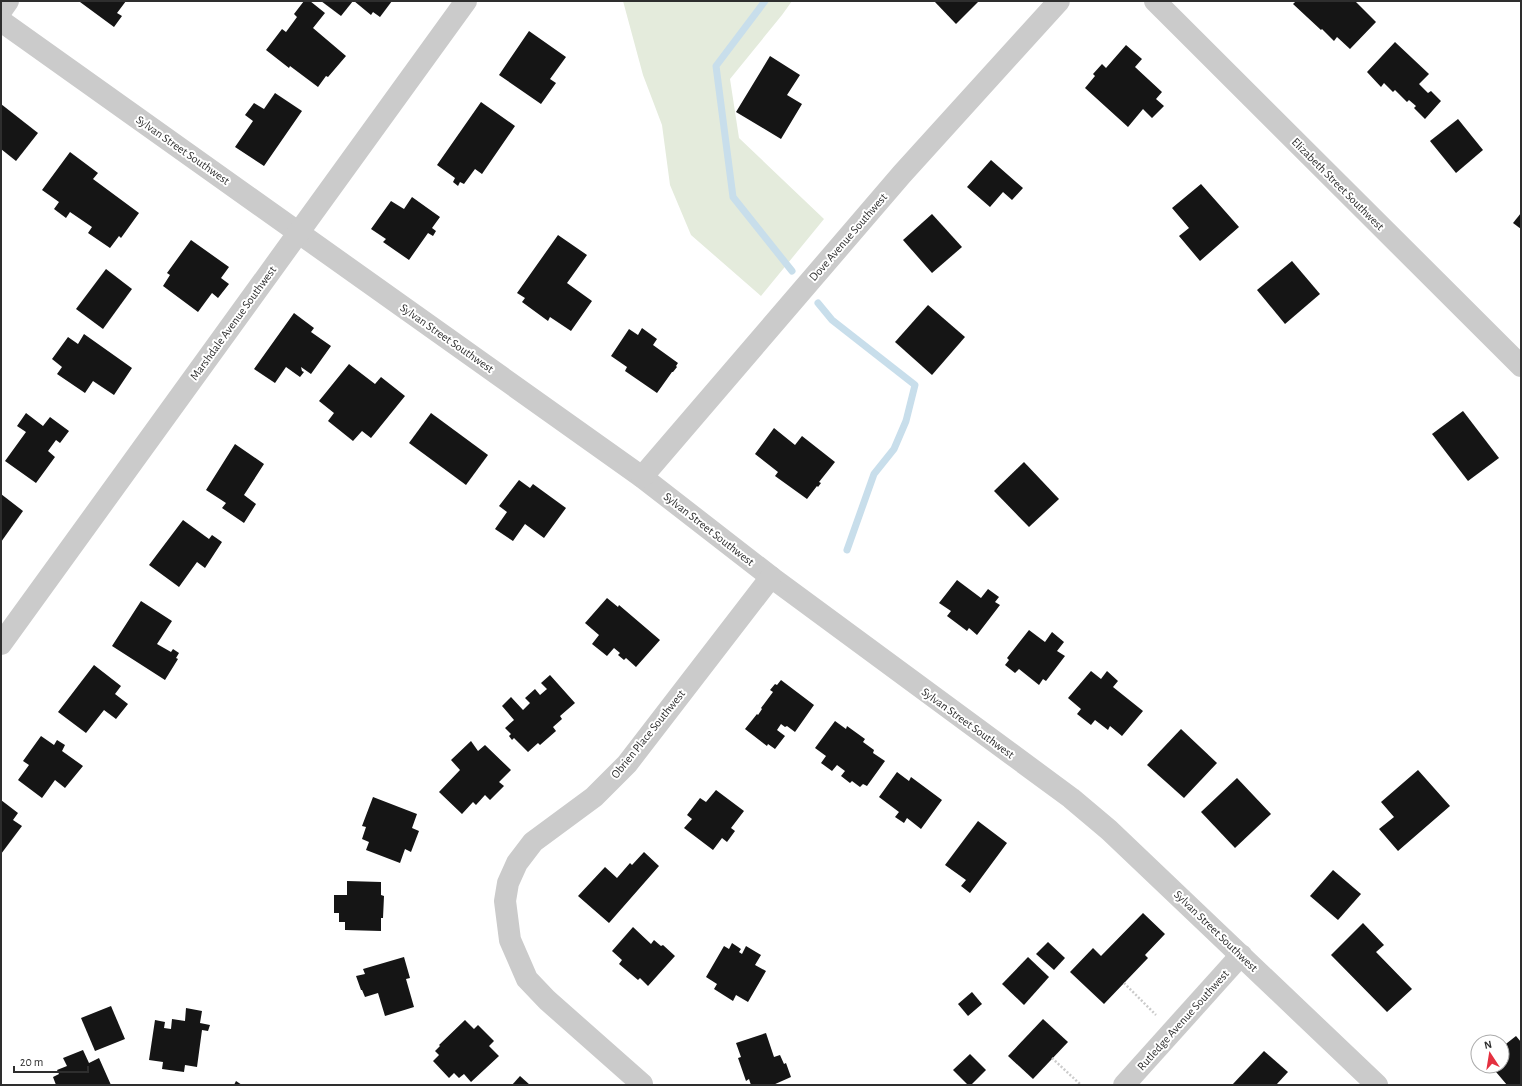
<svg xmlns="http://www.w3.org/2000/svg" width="1522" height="1086" font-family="'Alegreya Sans',sans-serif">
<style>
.green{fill:#e4ebdc}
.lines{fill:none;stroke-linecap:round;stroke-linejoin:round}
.stream{stroke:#c8deeb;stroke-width:7}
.building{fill:#151515}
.path{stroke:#cbcbcb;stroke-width:2.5;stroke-dasharray:2 2;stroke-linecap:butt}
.minor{stroke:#cbcbcb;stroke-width:22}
.labels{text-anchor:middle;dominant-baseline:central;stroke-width:4;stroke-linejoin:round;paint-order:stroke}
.street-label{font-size:12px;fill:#2e2e2e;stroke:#fff}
</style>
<rect width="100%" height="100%" fill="#fff"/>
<!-- green -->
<path class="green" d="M 623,1 L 792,1 L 782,15 L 730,79 L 739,138 L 824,219 L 761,296 L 691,235 L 670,185 L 662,125 L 643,75 Z"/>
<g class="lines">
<!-- stream -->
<g class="stream">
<path d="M 765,1 L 716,66 L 733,197 L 792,271"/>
<path d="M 818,303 L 832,320 L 915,385 L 906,421 L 894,449 L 874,474 L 847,550"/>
</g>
</g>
<!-- building -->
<g class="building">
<path d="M 80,1 L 126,1 L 117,13 L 122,16 L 114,27 L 80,2 Z"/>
<path d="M 304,1 L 310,1 L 325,13 L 313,28 L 346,56 L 328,77 L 326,76 L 318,87 L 290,66 L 289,68 L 266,50 L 282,29 L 286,32 L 297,17 L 294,14 Z"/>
<path d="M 321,1 L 353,1 L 341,16 Z"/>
<path d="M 354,1 L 392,1 L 380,17 L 373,12 L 371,15 Z"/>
<path d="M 934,1 L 979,1 L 956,24 Z"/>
<path d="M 1296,1 L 1355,1 L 1376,22 L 1350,49 L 1337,37 L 1334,41 L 1322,29 L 1321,30 L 1293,4 Z"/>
<path d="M 529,31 L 566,57 L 550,79 L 556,83 L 541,104 L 499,75 Z"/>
<path d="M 1395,42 L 1429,74 L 1419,84 L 1428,93 L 1431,91 L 1441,101 L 1425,119 L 1414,108 L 1416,106 L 1409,100 L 1407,102 L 1395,90 L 1393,92 L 1384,83 L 1381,87 L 1367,72 Z"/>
<path d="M 1126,45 L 1142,59 L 1135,67 L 1162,92 L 1156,99 L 1164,106 L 1152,118 L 1143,109 L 1128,127 L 1085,88 L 1095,76 L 1093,74 L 1102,64 L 1106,68 Z"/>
<path d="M 770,56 L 800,75 L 787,95 L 802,104 L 781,139 L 736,112 Z"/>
<path d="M 275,93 L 302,111 L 264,166 L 235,147 L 253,121 L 245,115 L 254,103 L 264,109 Z"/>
<path d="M 481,102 L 515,126 L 482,174 L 475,169 L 464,184 L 460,182 L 458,186 L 453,182 L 455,178 L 437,165 Z"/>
<path d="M 1,104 L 38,133 L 16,161 L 1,149 Z"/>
<path d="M 1458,119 L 1483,150 L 1456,173 L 1430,141 Z"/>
<path d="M 70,152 L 98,173 L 93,179 L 139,213 L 121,238 L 119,236 L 110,248 L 88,233 L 92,227 L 70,212 L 66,218 L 54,209 L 59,202 L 42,190 Z"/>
<path d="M 991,160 L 1023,188 L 1012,200 L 1003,192 L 990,207 L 967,187 Z"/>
<path d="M 1201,184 L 1239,227 L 1200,261 L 1179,236 L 1189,228 L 1172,208 Z"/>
<path d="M 412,197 L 440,217 L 432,228 L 436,231 L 433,236 L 428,233 L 409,260 L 383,242 L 386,239 L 371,229 L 391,201 L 404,209 Z"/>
<path d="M 1521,213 L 1521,229 L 1513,223 Z"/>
<path d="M 932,214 L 962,247 L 932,273 L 903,240 Z"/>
<path d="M 558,235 L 587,255 L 567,283 L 592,301 L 571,331 L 550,317 L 548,321 L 522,302 L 525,298 L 517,293 Z"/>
<path d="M 191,240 L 229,267 L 221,278 L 229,284 L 218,298 L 212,293 L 198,312 L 163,286 L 170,275 L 167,273 Z"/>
<path d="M 1292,261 L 1320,294 L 1285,324 L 1257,290 Z"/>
<path d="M 106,269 L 132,289 L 103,329 L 76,309 Z"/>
<path d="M 928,305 L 965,337 L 932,375 L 895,342 Z"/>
<path d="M 294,313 L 314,328 L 311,332 L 331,346 L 311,374 L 301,367 L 302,371 L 304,372 L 300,377 L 286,367 L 275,383 L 254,369 Z"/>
<path d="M 642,328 L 657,339 L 653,345 L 678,363 L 676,366 L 677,367 L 673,372 L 672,372 L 657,393 L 625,371 L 627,367 L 611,356 L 629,329 L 638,335 Z"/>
<path d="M 84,334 L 132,368 L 114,395 L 93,381 L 85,393 L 57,374 L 62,367 L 52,359 L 68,337 L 78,344 Z"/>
<path d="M 349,364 L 375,384 L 381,377 L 405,396 L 371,438 L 362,431 L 353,441 L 328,421 L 334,413 L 319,401 Z"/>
<path d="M 1463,411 L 1499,458 L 1468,481 L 1432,434 Z"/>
<path d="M 26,413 L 43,426 L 50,417 L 69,431 L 60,443 L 56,440 L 48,451 L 55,457 L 36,483 L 5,461 L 26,432 L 17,426 Z"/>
<path d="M 431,413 L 488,455 L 466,485 L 409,443 Z"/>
<path d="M 774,428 L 795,445 L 802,436 L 835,462 L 819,482 L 821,483 L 818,487 L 817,486 L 807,499 L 775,476 L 778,472 L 755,454 Z"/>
<path d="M 235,444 L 264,464 L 244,495 L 256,504 L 244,523 L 222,508 L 226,503 L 206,490 Z"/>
<path d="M 1024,462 L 1059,499 L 1029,527 L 994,491 Z"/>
<path d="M 519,480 L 530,488 L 533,484 L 566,508 L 544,538 L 525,524 L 513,541 L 495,529 L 507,512 L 499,506 Z"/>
<path d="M 1,494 L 23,511 L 1,542 Z"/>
<path d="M 183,520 L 209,539 L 212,535 L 222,542 L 205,568 L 197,562 L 179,587 L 149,565 Z"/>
<path d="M 957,580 L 981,598 L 988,589 L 999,597 L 995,602 L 1000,605 L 977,635 L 969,628 L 967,631 L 947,616 L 951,611 L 939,603 Z"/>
<path d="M 607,598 L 618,607 L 619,605 L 660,640 L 636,667 L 626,658 L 624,660 L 618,655 L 620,653 L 614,648 L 607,656 L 592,644 L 599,635 L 585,623 Z"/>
<path d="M 141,601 L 172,621 L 157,644 L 171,652 L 173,649 L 179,653 L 176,658 L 178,659 L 165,680 L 112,646 Z"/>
<path d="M 1029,630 L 1045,642 L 1052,632 L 1064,642 L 1057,651 L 1065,656 L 1046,681 L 1043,679 L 1039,685 L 1019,669 L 1015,673 L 1005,665 L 1009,660 L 1007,658 Z"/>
<path d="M 94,665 L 121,686 L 115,694 L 128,704 L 116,719 L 104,710 L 86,733 L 58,712 Z"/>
<path d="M 1091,671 L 1101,679 L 1107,671 L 1118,681 L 1113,687 L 1143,711 L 1122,736 L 1110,726 L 1108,730 L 1095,720 L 1091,725 L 1077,714 L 1081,709 L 1068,698 Z"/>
<path d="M 550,675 L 575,703 L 560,716 L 562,719 L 553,727 L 556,731 L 540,745 L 538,743 L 528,752 L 514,738 L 512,740 L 509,736 L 511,734 L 505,728 L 514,720 L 502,706 L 511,697 L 523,710 L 530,703 L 525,698 L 535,689 L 540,695 L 547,689 L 541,683 Z"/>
<path d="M 781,680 L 814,705 L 795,732 L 787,726 L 785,727 L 781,724 L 777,730 L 785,736 L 775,749 L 768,744 L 767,746 L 745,729 L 757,714 L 758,715 L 762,709 L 761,708 L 773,692 L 770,690 L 775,684 L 777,685 Z"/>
<path d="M 835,721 L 846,729 L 847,726 L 865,739 L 863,742 L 874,750 L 873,753 L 885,761 L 867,786 L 863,784 L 860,787 L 852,781 L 850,783 L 841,776 L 845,771 L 837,765 L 832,771 L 821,763 L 826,756 L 815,748 Z"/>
<path d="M 1181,729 L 1217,763 L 1184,798 L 1147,765 Z"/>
<path d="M 41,736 L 54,745 L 57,740 L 65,745 L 62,751 L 83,766 L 65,788 L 55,780 L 42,798 L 18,780 L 29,765 L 23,761 Z"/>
<path d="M 471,741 L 478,751 L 485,745 L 511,770 L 499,782 L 504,786 L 490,800 L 485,795 L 476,805 L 473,802 L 462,814 L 439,792 L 460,770 L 451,760 Z"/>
<path d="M 1418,770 L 1450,806 L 1398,851 L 1379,829 L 1394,817 L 1381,802 Z"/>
<path d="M 897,772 L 909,781 L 911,777 L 942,800 L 921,829 L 907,818 L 904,823 L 895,817 L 899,812 L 879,797 Z"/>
<path d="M 1237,778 L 1271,814 L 1235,848 L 1201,812 Z"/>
<path d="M 716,790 L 744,811 L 731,828 L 735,831 L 727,842 L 722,838 L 713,850 L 684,828 L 692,819 L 687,815 L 700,798 L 706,802 Z"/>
<path d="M 373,797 L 417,814 L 412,828 L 419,831 L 411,852 L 405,849 L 400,863 L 366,850 L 369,842 L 362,839 L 366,827 L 362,826 Z"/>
<path d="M 1,800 L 18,813 L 13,820 L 22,826 L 1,854 Z"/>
<path d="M 978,821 L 1007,843 L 970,893 L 961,886 L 966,880 L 945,865 Z"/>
<path d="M 644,852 L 659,866 L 609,923 L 578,896 L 605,867 L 617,878 L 630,863 L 632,865 Z"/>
<path d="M 1333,870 L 1361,894 L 1338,920 L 1310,896 Z"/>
<path d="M 347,881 L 381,882 L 381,895 L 384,896 L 383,918 L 381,918 L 381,931 L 345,930 L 345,922 L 339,922 L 339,913 L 334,913 L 334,895 L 347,895 Z"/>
<path d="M 1143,913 L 1165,934 L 1145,955 L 1148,958 L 1104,1004 L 1070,972 L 1093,948 L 1101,956 Z"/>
<path d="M 1363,923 L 1384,945 L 1376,952 L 1412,989 L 1387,1012 L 1331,955 Z"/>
<path d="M 633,927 L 651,944 L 654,940 L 661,946 L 663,945 L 675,956 L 648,986 L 640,978 L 638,980 L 619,964 L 622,960 L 612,951 Z"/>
<path d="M 1048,942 L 1065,958 L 1054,970 L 1036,954 Z"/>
<path d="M 732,943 L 741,949 L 739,952 L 742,954 L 746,946 L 761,955 L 755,965 L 766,971 L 748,1002 L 736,995 L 733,1001 L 714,989 L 717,984 L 706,977 L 724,946 L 729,949 Z"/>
<path d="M 404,957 L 410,978 L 406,979 L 414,1007 L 385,1016 L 378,993 L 365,997 L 362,990 L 361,990 L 356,976 L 365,974 L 363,969 Z"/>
<path d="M 1028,957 L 1049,977 L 1024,1005 L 1002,984 Z"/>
<path d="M 972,992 L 982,1004 L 968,1016 L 958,1004 Z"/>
<path d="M 111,1006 L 125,1039 L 95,1051 L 81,1018 Z"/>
<path d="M 186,1008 L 202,1011 L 200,1023 L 210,1025 L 208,1031 L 202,1030 L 197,1067 L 185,1065 L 184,1072 L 162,1069 L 163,1062 L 149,1060 L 155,1020 L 165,1022 L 164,1028 L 171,1029 L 172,1019 L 185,1021 Z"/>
<path d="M 1043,1019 L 1068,1042 L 1033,1079 L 1008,1056 Z"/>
<path d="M 465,1020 L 474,1029 L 478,1025 L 494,1041 L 489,1046 L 499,1056 L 471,1082 L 464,1074 L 459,1078 L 454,1073 L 449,1078 L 433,1061 L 439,1055 L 435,1051 L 440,1046 L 439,1045 Z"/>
<path d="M 766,1033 L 774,1057 L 780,1055 L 784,1064 L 786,1063 L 791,1077 L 773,1085 L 751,1085 L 749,1079 L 746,1081 L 738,1058 L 741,1057 L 736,1043 Z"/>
<path d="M 1516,1036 L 1521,1042 L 1521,1084 L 1507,1085 L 1491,1066 L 1502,1066 L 1502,1047 Z"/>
<path d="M 83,1050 L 89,1063 L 99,1058 L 111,1085 L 56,1085 L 53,1077 L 59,1074 L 57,1070 L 67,1066 L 63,1058 Z"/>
<path d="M 1264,1051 L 1288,1072 L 1276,1085 L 1232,1085 Z"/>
<path d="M 970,1054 L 986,1070 L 971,1085 L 968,1085 L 953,1070 Z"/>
<path d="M 520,1076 L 530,1085 L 512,1085 Z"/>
<path d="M 236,1081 L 242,1085 L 234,1085 Z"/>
</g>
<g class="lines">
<!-- path -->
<g class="path">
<path d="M 1124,983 L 1156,1015"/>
<path d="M 1052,1058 L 1081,1085"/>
</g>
<!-- minor -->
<g class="minor">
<path d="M 1155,1 L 1521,366"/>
<path d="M 1,11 L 8,1"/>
<path d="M 1,21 L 642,477 L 771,577 L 1071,798 L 1109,830 L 1377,1085"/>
<path d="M 642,477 L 902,174 L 1059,1"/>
<path d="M 1,644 L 466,1"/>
<path d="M 642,1084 L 547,1000 L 527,979 L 510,940 L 505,901 L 508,883 L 517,863 L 533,842 L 594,797 L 627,764 L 771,577"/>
<path d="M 1124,1085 L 1241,955"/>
</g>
</g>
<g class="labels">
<!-- street labels -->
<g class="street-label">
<text transform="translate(183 150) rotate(35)">Sylvan Street Southwest</text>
<text transform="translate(1338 184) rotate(45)">Elizabeth Street Southwest</text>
<text transform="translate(848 237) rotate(-49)">Dove Avenue Southwest</text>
<text transform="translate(233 323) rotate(-54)">Marshdale Avenue Southwest</text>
<text transform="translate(447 338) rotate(35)">Sylvan Street Southwest</text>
<text transform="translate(709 529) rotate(38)">Sylvan Street Southwest</text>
<text transform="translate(968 723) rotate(36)">Sylvan Street Southwest</text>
<text transform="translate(648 734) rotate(-51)">Obrien Place Southwest</text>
<text transform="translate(1216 931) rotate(44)">Sylvan Street Southwest</text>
<text transform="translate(1183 1020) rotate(-48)">Rutledge Avenue Southwest</text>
</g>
</g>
<!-- border -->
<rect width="1522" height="1086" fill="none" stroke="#2e2e2e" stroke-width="4"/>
<!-- north arrow -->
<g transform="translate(1490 1054) rotate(348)"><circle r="19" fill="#ffffff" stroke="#ababab"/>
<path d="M0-3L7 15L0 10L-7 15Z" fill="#e43140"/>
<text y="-6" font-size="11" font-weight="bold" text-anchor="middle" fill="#2e2e2e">N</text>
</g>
<!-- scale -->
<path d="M14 1066v6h74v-6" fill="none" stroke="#2e2e2e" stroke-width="2"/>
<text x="20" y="1066" font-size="12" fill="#2e2e2e" stroke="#ffffff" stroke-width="3" paint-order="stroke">20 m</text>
</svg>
